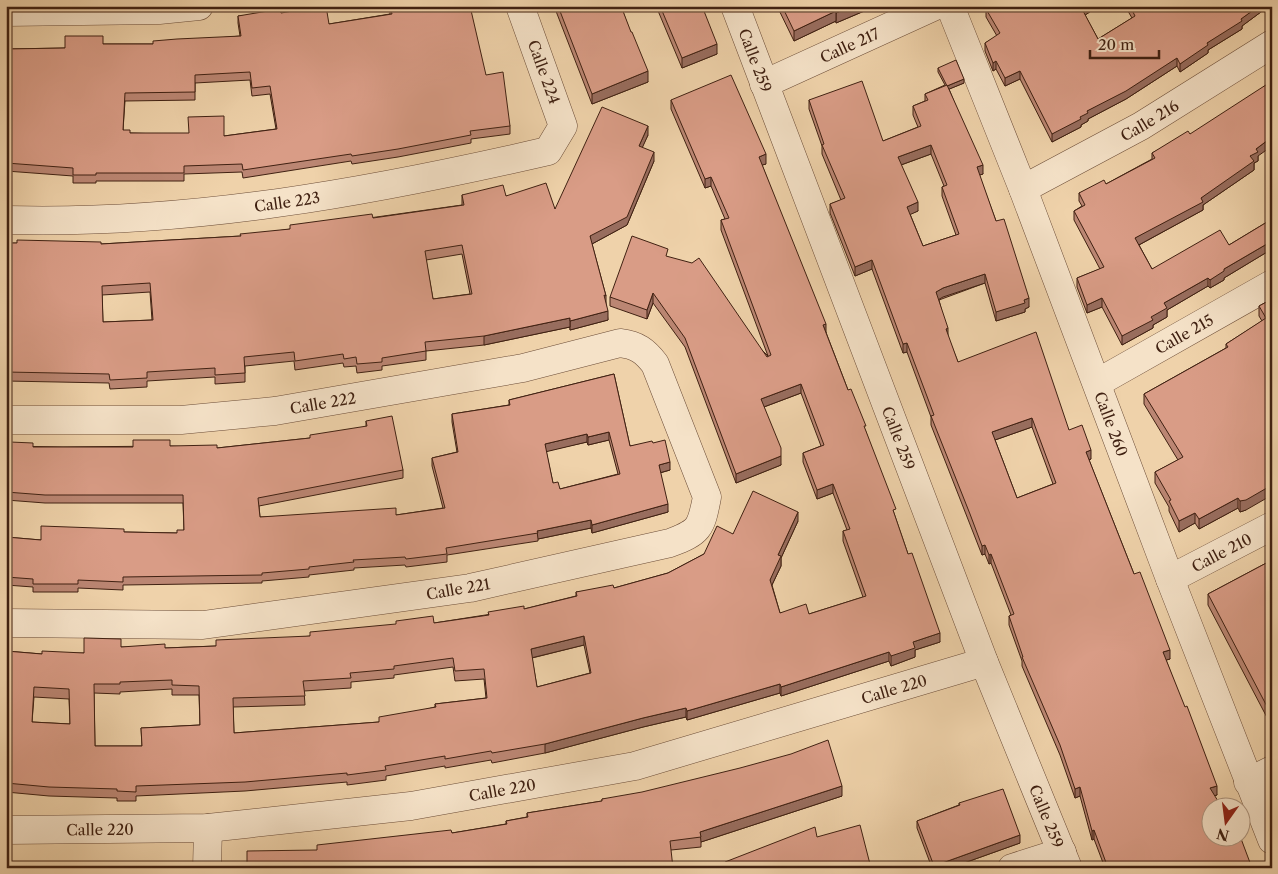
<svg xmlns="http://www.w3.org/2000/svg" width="1278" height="874" font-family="'Libre Caslon Text',serif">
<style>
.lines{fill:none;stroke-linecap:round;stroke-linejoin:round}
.minor-casing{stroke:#6c4d38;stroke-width:29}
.minor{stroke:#f5e2c8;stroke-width:28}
.wall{fill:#bb8673;stroke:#402112;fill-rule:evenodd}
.shaded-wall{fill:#986d5e;stroke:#402112}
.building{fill:#d99c86;stroke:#402112;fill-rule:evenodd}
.labels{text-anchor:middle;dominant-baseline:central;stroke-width:4;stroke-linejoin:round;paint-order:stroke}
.street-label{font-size:15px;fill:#402112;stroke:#f5e2c8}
</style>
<rect width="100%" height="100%" fill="#efd2aa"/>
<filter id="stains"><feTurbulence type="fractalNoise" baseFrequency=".004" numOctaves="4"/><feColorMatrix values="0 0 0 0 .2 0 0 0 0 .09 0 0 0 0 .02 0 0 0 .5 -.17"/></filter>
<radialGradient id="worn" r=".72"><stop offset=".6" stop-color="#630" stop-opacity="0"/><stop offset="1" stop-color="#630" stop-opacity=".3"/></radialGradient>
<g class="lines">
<!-- minor casing -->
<g class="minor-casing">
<g id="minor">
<path id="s1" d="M 735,6 L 984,662 L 1068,868"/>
<path id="s2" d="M 950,6 L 1023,189 L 1170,579 L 1272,840"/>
<path d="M 6,12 L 159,10 L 199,6"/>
<path id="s3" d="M 764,84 L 935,6"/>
<path id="s4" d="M 1023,189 L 1141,126 L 1272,44"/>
<path id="s5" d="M 6,220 C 190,225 370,192 548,151 L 563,126 L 520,6"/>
<path id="s6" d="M 1097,383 L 1272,284"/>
<path id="s7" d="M 6,420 L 181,420 L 275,411 L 523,368 L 620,343 C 637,345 645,351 655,364 L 707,497 C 701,529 699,532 670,543 L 470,588 L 203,625 L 6,623"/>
<path id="s8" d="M 1170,579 L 1272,526"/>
<path d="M 1248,782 L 1272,770"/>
<path id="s9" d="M 6,830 L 208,828 L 411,806 L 635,766 L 984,662"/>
<path d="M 207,868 L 208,828"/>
<path d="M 1012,868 L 1062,852"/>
</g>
</g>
<!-- minor -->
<use href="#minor" class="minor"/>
</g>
<!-- wall -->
<g class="wall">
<path d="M 390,6 L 486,75 L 510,126 L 510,134 L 471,139 L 471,143 L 398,157 L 352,164 L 351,161 L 243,178 L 242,172 L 184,174 L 184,181 L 96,181 L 96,183 L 73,183 L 73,176 L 6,171 L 6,49 L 65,48 L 103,44 L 153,44 L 240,36 L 238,23 L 238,16 L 281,13 L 329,24 L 390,14 ZM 250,80 L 252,96 L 270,94 L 276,129 L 224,136 L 130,133 L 123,130 L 125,101 L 195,100 L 195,83 Z"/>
<path d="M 554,6 L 621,6 L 648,82 L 592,104 Z"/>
<path d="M 656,6 L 702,6 L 717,54 L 682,68 Z"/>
<path d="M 777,6 L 876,6 L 836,23 L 836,21 L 794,41 Z"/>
<path d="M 1099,6 L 1085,15 L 1098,39 L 1132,18 L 1125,6 L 1269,6 L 1242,26 L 1242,29 L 1208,50 L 1208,53 L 1180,72 L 1177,66 L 1126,99 L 1088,119 L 1088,121 L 1081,125 L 1081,127 L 1052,142 L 1020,79 L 1005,86 L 996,69 L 993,71 L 985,51 L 985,43 L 997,36 L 986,17 L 986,9 Z"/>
<path d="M 938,68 L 964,83 L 949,89 L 983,174 L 979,175 L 996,221 L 1029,307 L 1025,309 L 1025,312 L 996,321 L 985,283 L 939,300 L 948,337 L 958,362 L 1069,430 L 1091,459 L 1089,460 L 1134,574 L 1170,659 L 1166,660 L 1217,795 L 1214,796 L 1252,868 L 1105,868 L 1094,839 L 1092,840 L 1080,796 L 1075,798 L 1060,755 L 1022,666 L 1022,661 L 1009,625 L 1009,616 L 1011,615 L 991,563 L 989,564 L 985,554 L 982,555 L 931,425 L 931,417 L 907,352 L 903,353 L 872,269 L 855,276 L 830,213 L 830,204 L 841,200 L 822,154 L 822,146 L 809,109 L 809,100 L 883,141 L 918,127 L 913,115 L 913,106 L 925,101 L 925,94 L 945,85 L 938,72 ZM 931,154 L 944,186 L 942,187 L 942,196 L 956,235 L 923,246 L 910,214 L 918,211 L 901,165 ZM 1032,427 L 1053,484 L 1017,498 L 995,440 Z"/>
<path d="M 671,100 L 766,164 L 762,165 L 848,390 L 866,432 L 908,554 L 940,642 L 915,650 L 915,657 L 891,666 L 889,661 L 781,696 L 780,693 L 687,720 L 686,717 L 643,727 L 545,753 L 492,763 L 491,760 L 445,768 L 445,766 L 386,776 L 386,780 L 347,785 L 347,782 L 245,791 L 136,796 L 136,801 L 117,801 L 117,798 L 49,796 L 6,792 L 6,651 L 42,654 L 84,653 L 121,647 L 165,648 L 216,646 L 434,623 L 524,609 L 576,596 L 576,592 L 614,588 L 668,573 L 704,554 L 733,534 L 798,521 L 781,558 L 781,566 L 772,585 L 780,613 L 809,614 L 863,597 L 843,541 L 843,531 L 847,530 L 833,493 L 817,499 L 803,462 L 803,453 L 821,446 L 801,393 L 764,407 L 781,465 L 736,483 L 685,347 L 653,303 L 647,319 L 610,306 L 610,297 L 668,257 L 768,356 L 721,230 L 721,220 L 725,219 L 711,186 L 705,188 L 671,109 ZM 584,645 L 590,673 L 537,687 L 532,658 ZM 453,667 L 455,681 L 484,679 L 486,698 L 435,704 L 435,707 L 379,722 L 234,733 L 233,707 L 305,705 L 304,691 L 351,688 L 351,682 L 394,678 L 394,675 ZM 172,689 L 172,695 L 199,695 L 200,725 L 141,728 L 142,746 L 95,746 L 94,693 L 120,694 L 120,692 ZM 34,697 L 69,699 L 70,724 L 32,722 Z"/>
<path d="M 1190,134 L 1258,156 L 1258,161 L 1254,163 L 1254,170 L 1203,205 L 1203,210 L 1139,245 L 1152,269 L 1229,245 L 1272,219 L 1272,249 L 1224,278 L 1224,280 L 1210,288 L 1208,286 L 1167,310 L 1167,317 L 1153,325 L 1153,328 L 1122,345 L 1102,307 L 1087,313 L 1077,287 L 1077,278 L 1100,269 L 1074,220 L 1074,211 L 1082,206 L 1079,201 L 1079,193 L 1106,184 L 1152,159 L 1152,153 Z"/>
<path d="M 648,135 L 642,147 L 654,161 L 627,225 L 592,244 L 606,296 L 606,305 L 608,320 L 570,330 L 570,327 L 484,345 L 426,351 L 426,360 L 382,366 L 382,370 L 357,373 L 356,366 L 344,367 L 343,363 L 295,370 L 294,361 L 245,366 L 245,382 L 215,384 L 215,377 L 147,381 L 147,387 L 110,389 L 109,383 L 6,381 L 6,243 L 101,244 L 241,236 L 462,205 L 462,195 L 506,196 L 555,209 ZM 462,254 L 470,294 L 433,299 L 426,260 ZM 150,292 L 152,320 L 103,322 L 102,295 Z"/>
<path d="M 1272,299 L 1246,510 L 1240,512 L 1238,508 L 1199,529 L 1195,523 L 1179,532 L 1169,511 L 1169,507 L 1155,483 L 1155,472 L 1178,460 L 1144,404 L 1144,394 L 1226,348 L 1226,344 L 1262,321 L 1259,316 L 1259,306 Z"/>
<path d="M 614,374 L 630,446 L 653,443 L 670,470 L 660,473 L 668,512 L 592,533 L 591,528 L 538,539 L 538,541 L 447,555 L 447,562 L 406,567 L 405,565 L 354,568 L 354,570 L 309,575 L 309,577 L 262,581 L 262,583 L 123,585 L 123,590 L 78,588 L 78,592 L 33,592 L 33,587 L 6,585 L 6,537 L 41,540 L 124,532 L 177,533 L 184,530 L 183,503 L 45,503 L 6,500 L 6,446 L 63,447 L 170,446 L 217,448 L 310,438 L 366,427 L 366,421 L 403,470 L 403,478 L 259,506 L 260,517 L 396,515 L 443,508 L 432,466 L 432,458 L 457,452 L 452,422 L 452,414 L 509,405 L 509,400 ZM 609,440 L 618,474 L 560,489 L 553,483 L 546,451 L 587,442 L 588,445 Z"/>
<path d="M 1272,560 L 1272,727 L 1208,605 L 1208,594 Z"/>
<path d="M 842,796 L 701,842 L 701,847 L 671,850 L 317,850 L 452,833 L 506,824 L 506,821 L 527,817 L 527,813 L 602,801 L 602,799 Z"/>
<path d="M 959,803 L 1020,843 L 950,868 L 932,868 L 917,828 L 917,821 L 959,805 Z"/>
</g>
<!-- shaded-wall -->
<g class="shaded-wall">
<path d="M 853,6 L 876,6 L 836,23 L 836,13 Z"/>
<path d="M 1086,6 L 1099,6 L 1082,17 L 1082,9 Z"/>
<path d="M 1259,6 L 1269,6 L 1242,26 L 1242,29 L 1208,50 L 1208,53 L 1180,72 L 1180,64 L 1207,43 Z"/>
<path d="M 836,11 L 836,21 L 794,41 L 794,31 Z"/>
<path d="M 717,44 L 717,54 L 682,68 L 682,58 Z"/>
<path d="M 1177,58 L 1177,66 L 1126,99 L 1088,119 L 1088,121 L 1081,125 L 1081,127 L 1052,142 L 1052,134 L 1087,111 Z"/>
<path d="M 996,61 L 996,69 L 993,71 L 993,63 Z"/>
<path d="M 648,71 L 648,82 L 592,104 L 592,94 Z"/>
<path d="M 1020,71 L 1020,79 L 1005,86 L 1005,78 Z"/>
<path d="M 964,79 L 964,83 L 947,90 L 947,86 Z"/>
<path d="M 648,126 L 648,135 L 639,155 L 639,146 Z"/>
<path d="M 1272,137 L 1272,146 L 1258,156 L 1258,161 L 1254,163 L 1254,170 L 1203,205 L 1203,210 L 1135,247 L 1135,238 L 1201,198 L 1250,156 L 1256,149 Z"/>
<path d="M 931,145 L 931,154 L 898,166 L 898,157 Z"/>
<path d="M 654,152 L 654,161 L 627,225 L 590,245 L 590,236 Z"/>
<path d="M 766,154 L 766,164 L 759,166 L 759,157 Z"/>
<path d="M 983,165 L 983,174 L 977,176 L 977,167 Z"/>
<path d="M 711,177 L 711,186 L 705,188 L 705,179 Z"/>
<path d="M 918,202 L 918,211 L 907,216 L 907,207 Z"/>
<path d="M 1272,241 L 1272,249 L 1224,278 L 1224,280 L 1210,288 L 1210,280 L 1224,269 Z"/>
<path d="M 872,260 L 872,269 L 855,276 L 855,267 Z"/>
<path d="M 985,274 L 985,283 L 943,297 L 936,301 L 936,292 L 943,288 Z"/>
<path d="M 1208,278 L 1208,286 L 1167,310 L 1167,317 L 1153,325 L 1153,328 L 1122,345 L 1122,336 L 1164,303 Z"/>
<path d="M 653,293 L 653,303 L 647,319 L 647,310 Z"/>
<path d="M 1029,298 L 1029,307 L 1025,309 L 1025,312 L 996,321 L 996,312 Z"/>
<path d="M 1102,298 L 1102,307 L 1087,313 L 1087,305 Z"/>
<path d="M 608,311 L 608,320 L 570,330 L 570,321 Z"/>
<path d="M 570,318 L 570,327 L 484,345 L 484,336 Z"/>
<path d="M 826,324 L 826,333 L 823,325 Z"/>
<path d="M 948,328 L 948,338 L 946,329 Z"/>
<path d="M 907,343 L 907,352 L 903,353 L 903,344 Z"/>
<path d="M 801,384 L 801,393 L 761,408 L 761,399 Z"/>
<path d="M 1032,418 L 1032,427 L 992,441 L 992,432 Z"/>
<path d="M 609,432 L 609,440 L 588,445 L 588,437 Z"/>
<path d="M 587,434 L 587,442 L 545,452 L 545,444 Z"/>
<path d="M 1091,450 L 1091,459 L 1086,461 L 1086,452 Z"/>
<path d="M 781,456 L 781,465 L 736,483 L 736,474 Z"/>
<path d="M 670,462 L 670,470 L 659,473 L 659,465 Z"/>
<path d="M 833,484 L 833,493 L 817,499 L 817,490 Z"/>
<path d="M 1272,485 L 1272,495 L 1246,510 L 1240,512 L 1240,501 Z"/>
<path d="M 1238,498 L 1238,508 L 1199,529 L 1199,519 Z"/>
<path d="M 668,504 L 668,512 L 592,533 L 592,525 Z"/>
<path d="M 798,512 L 798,521 L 781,558 L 781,566 L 770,589 L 770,580 L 778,555 Z"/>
<path d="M 1195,513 L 1195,523 L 1179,532 L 1179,521 Z"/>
<path d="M 591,520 L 591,528 L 538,539 L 537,531 Z"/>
<path d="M 985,545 L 985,554 L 982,555 L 982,546 Z"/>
<path d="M 991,554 L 991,563 L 989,564 L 989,555 Z"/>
<path d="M 940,633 L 940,642 L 915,650 L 915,657 L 891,666 L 891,656 L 913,642 Z"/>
<path d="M 584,636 L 584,645 L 531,658 L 531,649 Z"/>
<path d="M 1170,650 L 1170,659 L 1163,661 L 1163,652 Z"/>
<path d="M 889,652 L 889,661 L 781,696 L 781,687 Z"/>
<path d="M 780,684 L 780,693 L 687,720 L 687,711 Z"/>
<path d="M 686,708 L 686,717 L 643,727 L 545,753 L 545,744 L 643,718 Z"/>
<path d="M 842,786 L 842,796 L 701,842 L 700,832 Z"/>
<path d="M 1217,786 L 1217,795 L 1210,797 L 1210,788 Z"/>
<path d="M 1080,787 L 1080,796 L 1075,798 L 1075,789 Z"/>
<path d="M 1094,830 L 1094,839 L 1092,840 L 1092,831 Z"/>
<path d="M 1020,835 L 1020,843 L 950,868 L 934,868 L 934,866 Z"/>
</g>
<!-- building -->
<g class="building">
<path d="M 321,6 L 326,6 L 329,24 L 392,14 L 390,6 L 470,6 L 486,75 L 503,72 L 510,126 L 470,131 L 471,135 L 398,149 L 352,156 L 351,154 L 243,170 L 242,164 L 184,166 L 184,173 L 96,173 L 96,175 L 73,175 L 73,168 L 6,163 L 6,49 L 65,48 L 65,36 L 103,36 L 103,44 L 153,44 L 153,41 L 177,39 L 241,36 L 238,16 L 280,9 L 281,13 ZM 250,72 L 252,88 L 270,86 L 277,129 L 224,136 L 224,116 L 188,117 L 189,133 L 130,133 L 130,130 L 123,130 L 125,93 L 195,92 L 195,75 Z"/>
<path d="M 558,6 L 621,6 L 631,32 L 632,32 L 648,71 L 592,94 Z"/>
<path d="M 660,6 L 702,6 L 717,44 L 682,58 Z"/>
<path d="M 782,6 L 853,6 L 836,13 L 836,11 L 794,31 Z"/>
<path d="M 991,6 L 1086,6 L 1082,9 L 1098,39 L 1135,16 L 1130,6 L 1259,6 L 1241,19 L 1242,21 L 1207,43 L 1208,45 L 1180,64 L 1177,58 L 1126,91 L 1087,111 L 1088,113 L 1080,117 L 1081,119 L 1052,134 L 1020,71 L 1005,78 L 996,61 L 993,63 L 985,43 L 1000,33 L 986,9 Z"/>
<path d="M 956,60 L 964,79 L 947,86 L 938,68 Z"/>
<path d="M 731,75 L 766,154 L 759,157 L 826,324 L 823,325 L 848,390 L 851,389 L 866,426 L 864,426 L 896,509 L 893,510 L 908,554 L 912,553 L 940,633 L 913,642 L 915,648 L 891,656 L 889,652 L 781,687 L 780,684 L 687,711 L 686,708 L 643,718 L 545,744 L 492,753 L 491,751 L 445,759 L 445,756 L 385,766 L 386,770 L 347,775 L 347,773 L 245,782 L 136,786 L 136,792 L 117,791 L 117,789 L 49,787 L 6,783 L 6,651 L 42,654 L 42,651 L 84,653 L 84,638 L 121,639 L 121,647 L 165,644 L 165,648 L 216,646 L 216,640 L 310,636 L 310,632 L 396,624 L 396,621 L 433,616 L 434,623 L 489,615 L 488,612 L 524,606 L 524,609 L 577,596 L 576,592 L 613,585 L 614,588 L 668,573 L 704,554 L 717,526 L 733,534 L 753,491 L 798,512 L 778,555 L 781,556 L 770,580 L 780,613 L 806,604 L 809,614 L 866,596 L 843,531 L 850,529 L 833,484 L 817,490 L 803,453 L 824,445 L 801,384 L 761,399 L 781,448 L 781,456 L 736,474 L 685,338 L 653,293 L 647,310 L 610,297 L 632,236 L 668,249 L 666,256 L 692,263 L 699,258 L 767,357 L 771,355 L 721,220 L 729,218 L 711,177 L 705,179 L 671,100 ZM 584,636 L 591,673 L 537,687 L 531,649 ZM 453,658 L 455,671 L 484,669 L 487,698 L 435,704 L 436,707 L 379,717 L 379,722 L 234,733 L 233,698 L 305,696 L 303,681 L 351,678 L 350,673 L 394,669 L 394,666 ZM 172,680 L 172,685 L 199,686 L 200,725 L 141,728 L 142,746 L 95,746 L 94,684 L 120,684 L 120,682 ZM 34,687 L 69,689 L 70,724 L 32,722 Z"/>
<path d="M 862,81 L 883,141 L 921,126 L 913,106 L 928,100 L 925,94 L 947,85 L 983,165 L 977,167 L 996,221 L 1004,219 L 1029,298 L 1024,300 L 1025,303 L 996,312 L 985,274 L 943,288 L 936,292 L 948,328 L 946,329 L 958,362 L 1036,332 L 1069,430 L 1082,425 L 1091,450 L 1086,452 L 1134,574 L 1140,572 L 1170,650 L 1163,652 L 1185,707 L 1187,706 L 1217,786 L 1210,788 L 1221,806 L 1210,806 L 1210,836 L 1240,836 L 1252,868 L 1108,868 L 1094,830 L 1092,831 L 1080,787 L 1075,789 L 1060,745 L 1022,657 L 1023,657 L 1009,616 L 1014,614 L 991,554 L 989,555 L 985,545 L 982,546 L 970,514 L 931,416 L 934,415 L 907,343 L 903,344 L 872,260 L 855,267 L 830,204 L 845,198 L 822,145 L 824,144 L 809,100 ZM 931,145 L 947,185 L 942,187 L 959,234 L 923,246 L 907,207 L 918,202 L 898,157 ZM 1032,418 L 1056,483 L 1017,498 L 992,432 Z"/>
<path d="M 1272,81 L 1272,137 L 1256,149 L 1258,152 L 1250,156 L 1254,161 L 1201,198 L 1203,202 L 1135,238 L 1152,269 L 1220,230 L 1229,245 L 1272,219 L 1272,241 L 1224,269 L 1224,271 L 1210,280 L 1208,278 L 1164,303 L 1167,308 L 1151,317 L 1153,320 L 1122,336 L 1102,298 L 1087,305 L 1077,278 L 1104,267 L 1074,211 L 1085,205 L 1079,193 L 1104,180 L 1106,184 L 1155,158 L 1152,153 L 1188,131 L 1190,134 Z"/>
<path d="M 602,107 L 648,126 L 639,146 L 654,152 L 627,217 L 590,236 L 606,296 L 604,295 L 608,311 L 570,321 L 570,318 L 484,336 L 425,342 L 426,351 L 382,358 L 382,362 L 357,364 L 356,357 L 344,359 L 343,354 L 295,361 L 294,352 L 244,357 L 245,373 L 215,375 L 215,368 L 147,372 L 147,378 L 110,380 L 109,374 L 6,372 L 6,243 L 17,243 L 17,240 L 101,242 L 101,244 L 241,236 L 240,234 L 290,229 L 290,225 L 372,214 L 373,218 L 464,205 L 462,195 L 503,185 L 506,196 L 546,183 L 555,209 ZM 462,245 L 472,294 L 433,299 L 425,251 ZM 150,283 L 153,320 L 103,322 L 102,286 Z"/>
<path d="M 1272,299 L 1272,485 L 1246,500 L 1240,501 L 1238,498 L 1199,519 L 1195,513 L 1179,521 L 1169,501 L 1171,500 L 1155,472 L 1183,457 L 1144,394 L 1228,347 L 1226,344 L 1266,318 L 1259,306 Z"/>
<path d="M 614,374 L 630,446 L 652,441 L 653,443 L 665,440 L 670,462 L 659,465 L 668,504 L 592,525 L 591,520 L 537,531 L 538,533 L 446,548 L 447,554 L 406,559 L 405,557 L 353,560 L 354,562 L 309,567 L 309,569 L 262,573 L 262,575 L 123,577 L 123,582 L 78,580 L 78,584 L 33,584 L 33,579 L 6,577 L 6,537 L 41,540 L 41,526 L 124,529 L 124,532 L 177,533 L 177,530 L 184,530 L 183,495 L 45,495 L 6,492 L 6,446 L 10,446 L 10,442 L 33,443 L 33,447 L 133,447 L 133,440 L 170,440 L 170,446 L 217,445 L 217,448 L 310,438 L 310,435 L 367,426 L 366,421 L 392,416 L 403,470 L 258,498 L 260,517 L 396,508 L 396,515 L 445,508 L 432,458 L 458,452 L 452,414 L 510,405 L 509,400 ZM 609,432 L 620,474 L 560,489 L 558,482 L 553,483 L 545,444 L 587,434 L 588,437 Z"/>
<path d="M 1272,560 L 1272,716 L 1208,594 Z"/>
<path d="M 828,740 L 842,786 L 700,832 L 701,837 L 670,841 L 673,868 L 247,868 L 247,851 L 317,850 L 317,845 L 451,830 L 452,833 L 507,824 L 506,821 L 528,817 L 527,813 L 602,801 L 602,799 L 642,792 L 740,768 L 791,754 Z"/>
<path d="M 1003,789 L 1020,835 L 934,866 L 917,821 L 960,805 L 959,803 Z"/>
<path d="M 860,825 L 871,868 L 727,868 L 725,862 L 815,827 L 817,837 Z"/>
</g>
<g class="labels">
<!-- street labels -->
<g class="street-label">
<text stroke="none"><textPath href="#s3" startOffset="94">Calle 217</textPath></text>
<text stroke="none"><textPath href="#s1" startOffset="58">Calle 259</textPath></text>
<text transform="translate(544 72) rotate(70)">Calle 224</text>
<text stroke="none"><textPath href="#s4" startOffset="144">Calle 216</textPath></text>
<text stroke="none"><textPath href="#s5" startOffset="282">Calle 223</textPath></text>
<text stroke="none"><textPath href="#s6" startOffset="100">Calle 215</textPath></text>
<text stroke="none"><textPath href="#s7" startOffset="318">Calle 222</textPath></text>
<text stroke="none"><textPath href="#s2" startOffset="448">Calle 260</textPath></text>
<text stroke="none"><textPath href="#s1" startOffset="462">Calle 259</textPath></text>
<text stroke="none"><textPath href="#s8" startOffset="58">Calle 210</textPath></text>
<text transform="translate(458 589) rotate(-10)">Calle 221</text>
<text stroke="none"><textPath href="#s9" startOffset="904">Calle 220</textPath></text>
<text stroke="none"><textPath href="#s9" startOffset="499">Calle 220</textPath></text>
<text stroke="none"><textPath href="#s1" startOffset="868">Calle 259</textPath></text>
<text stroke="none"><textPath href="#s9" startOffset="94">Calle 220</textPath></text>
</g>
</g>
<!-- margin -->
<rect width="1278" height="874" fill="none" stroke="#efd2aa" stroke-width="25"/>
<rect x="8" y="8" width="1263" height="859" fill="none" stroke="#402112" stroke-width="2.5"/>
<rect x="12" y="12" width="1253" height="849" fill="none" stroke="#402112"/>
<!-- north arrow -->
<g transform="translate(1226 822) rotate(194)"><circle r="24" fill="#f5e2c8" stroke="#ad957f"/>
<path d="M0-4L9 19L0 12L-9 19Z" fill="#8f2418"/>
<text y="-8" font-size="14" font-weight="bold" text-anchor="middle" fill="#402112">N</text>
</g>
<!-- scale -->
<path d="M1090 50v8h69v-8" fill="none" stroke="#402112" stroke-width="2.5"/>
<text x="1098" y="50" font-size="15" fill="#402112" stroke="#f5e2c8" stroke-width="4" paint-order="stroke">20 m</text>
<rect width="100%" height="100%" filter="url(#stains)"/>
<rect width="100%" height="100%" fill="url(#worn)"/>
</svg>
